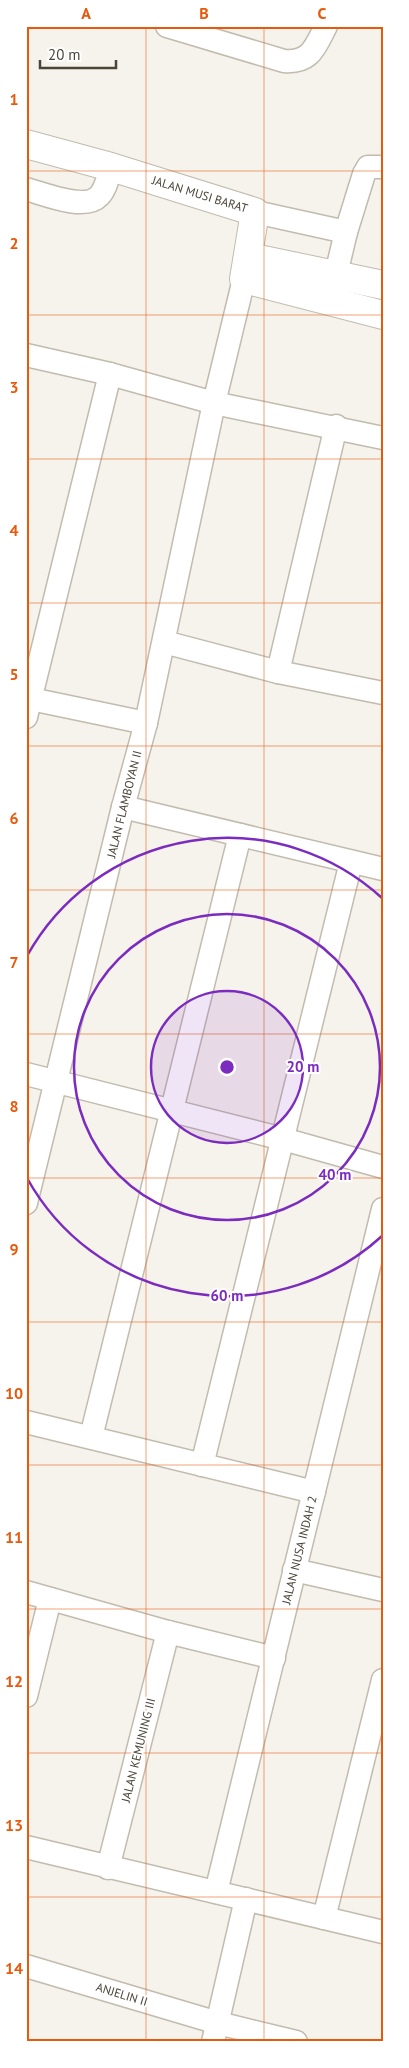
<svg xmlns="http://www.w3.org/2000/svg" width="409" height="2068" font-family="'PT Sans',sans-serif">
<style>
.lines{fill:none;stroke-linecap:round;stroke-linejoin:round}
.minor-casing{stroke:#c2bbae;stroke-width:25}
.tertiary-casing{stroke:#c2bbae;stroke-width:30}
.minor{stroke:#fff;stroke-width:22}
.tertiary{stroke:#fff;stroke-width:28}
.grid{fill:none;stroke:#e8590c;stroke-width:1;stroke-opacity:0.55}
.ring{fill:none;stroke:#7b2cbf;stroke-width:2.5}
.labels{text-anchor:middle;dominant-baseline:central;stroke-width:4;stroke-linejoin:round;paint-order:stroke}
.street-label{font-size:12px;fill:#4b4439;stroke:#fff}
.centre{fill:#7b2cbf;stroke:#fff;stroke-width:2.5}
.ring-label{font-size:15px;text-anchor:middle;font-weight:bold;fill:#7b2cbf;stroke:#fff;stroke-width:4;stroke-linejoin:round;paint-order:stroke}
.neatline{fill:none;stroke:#e8590c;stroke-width:2}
.grid-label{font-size:16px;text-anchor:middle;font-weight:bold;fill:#e8590c}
</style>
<rect width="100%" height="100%" fill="#f6f3ec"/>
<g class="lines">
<!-- minor casing -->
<g class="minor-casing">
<g id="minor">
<path d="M 167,26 L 284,61 C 311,63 315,47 326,26"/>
<path d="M 26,189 C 44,194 85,211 99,196 C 106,189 108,177 111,167"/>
<path d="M 255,212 L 346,232"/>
<path d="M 336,274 L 346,232 L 364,174 L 368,167 L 383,167"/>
<path d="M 26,355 L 110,374 L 214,403 L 383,438"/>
<path d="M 164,642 L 278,672 L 383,693"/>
<path d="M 278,672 L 336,426"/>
<path d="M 26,698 L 146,723"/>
<path d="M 26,717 L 110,374"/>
<path d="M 123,807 L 383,869"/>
<path d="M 26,1074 L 283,1139 L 383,1167"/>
<path d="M 26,1203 L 123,807 L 146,723 L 214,403 L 244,279"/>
<path d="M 26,1422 L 314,1492"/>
<path d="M 91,1437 L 240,835"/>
<path d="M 202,1465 L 351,862"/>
<path d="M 294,1570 L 383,1590"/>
<path d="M 26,1592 L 168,1632 L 274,1658"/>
<path d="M 26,1696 L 50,1599"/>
<path d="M 26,1847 L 383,1932"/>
<path d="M 108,1868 L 168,1632"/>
<path d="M 216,1892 L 383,1209"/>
<path d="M 324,1918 L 383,1680"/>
<path d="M 26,1966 L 218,2023 L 296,2042"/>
<path d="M 213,2042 L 246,1899"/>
</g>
</g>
<!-- tertiary casing -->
<g class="tertiary-casing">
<g id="tertiary">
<path d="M 26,144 L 111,167 L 255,212 L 244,279 L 383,315"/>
<path d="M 249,257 L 383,285"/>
</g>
</g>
<!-- minor -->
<use href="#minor" class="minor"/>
<!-- tertiary -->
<use href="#tertiary" class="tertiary"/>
</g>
<!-- grid -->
<path class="grid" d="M 146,26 L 146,2042M 264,26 L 264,2042M 26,171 L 383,171M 26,315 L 383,315M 26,459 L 383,459M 26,603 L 383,603M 26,746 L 383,746M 26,890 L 383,890M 26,1034 L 383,1034M 26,1178 L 383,1178M 26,1322 L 383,1322M 26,1465 L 383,1465M 26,1609 L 383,1609M 26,1753 L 383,1753M 26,1897 L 383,1897"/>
<!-- distance rings -->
<circle cx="227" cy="1067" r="76" fill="#7b2cbf" fill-opacity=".12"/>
<g class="ring">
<circle cx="227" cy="1067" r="76"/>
<circle cx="227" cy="1067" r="153"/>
<path d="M382 1236A229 229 0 0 1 27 1178M27 956A229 229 0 0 1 382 898"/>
</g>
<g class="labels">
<!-- street labels -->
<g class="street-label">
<text transform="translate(200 194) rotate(17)">JALAN MUSI BARAT</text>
<text transform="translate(124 804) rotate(-76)">JALAN FLAMBOYAN II</text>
<text transform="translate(299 1550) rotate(-76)">JALAN NUSA INDAH 2</text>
<text transform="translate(138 1750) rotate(-76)">JALAN KEMUNING III</text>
<text transform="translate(122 1994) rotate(17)">ANJELIN II</text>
</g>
</g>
<circle cx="227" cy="1067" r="8" class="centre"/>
<g class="ring-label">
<text x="303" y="1072">20 m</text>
<text x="335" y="1180">40 m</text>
<text x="227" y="1301">60 m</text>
</g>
<!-- border -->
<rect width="409" height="2068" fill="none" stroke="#ffffff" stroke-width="55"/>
<!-- scale -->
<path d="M40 60v8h76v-8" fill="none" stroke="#4b4439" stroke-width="2.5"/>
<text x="48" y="60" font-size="15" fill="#4b4439" stroke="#ffffff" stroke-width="4" paint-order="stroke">20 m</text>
<rect x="28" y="28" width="354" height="2012" class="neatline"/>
<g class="grid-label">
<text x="86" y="19">A</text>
<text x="204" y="19">B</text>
<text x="322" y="19">C</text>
<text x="14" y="105">1</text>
<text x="14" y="249">2</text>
<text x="14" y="393">3</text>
<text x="14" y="536">4</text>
<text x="14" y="680">5</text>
<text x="14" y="824">6</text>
<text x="14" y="968">7</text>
<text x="14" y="1112">8</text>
<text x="14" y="1255">9</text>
<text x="14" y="1399">10</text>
<text x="14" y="1543">11</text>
<text x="14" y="1687">12</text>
<text x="14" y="1831">13</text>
<text x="14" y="1974">14</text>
</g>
</svg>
